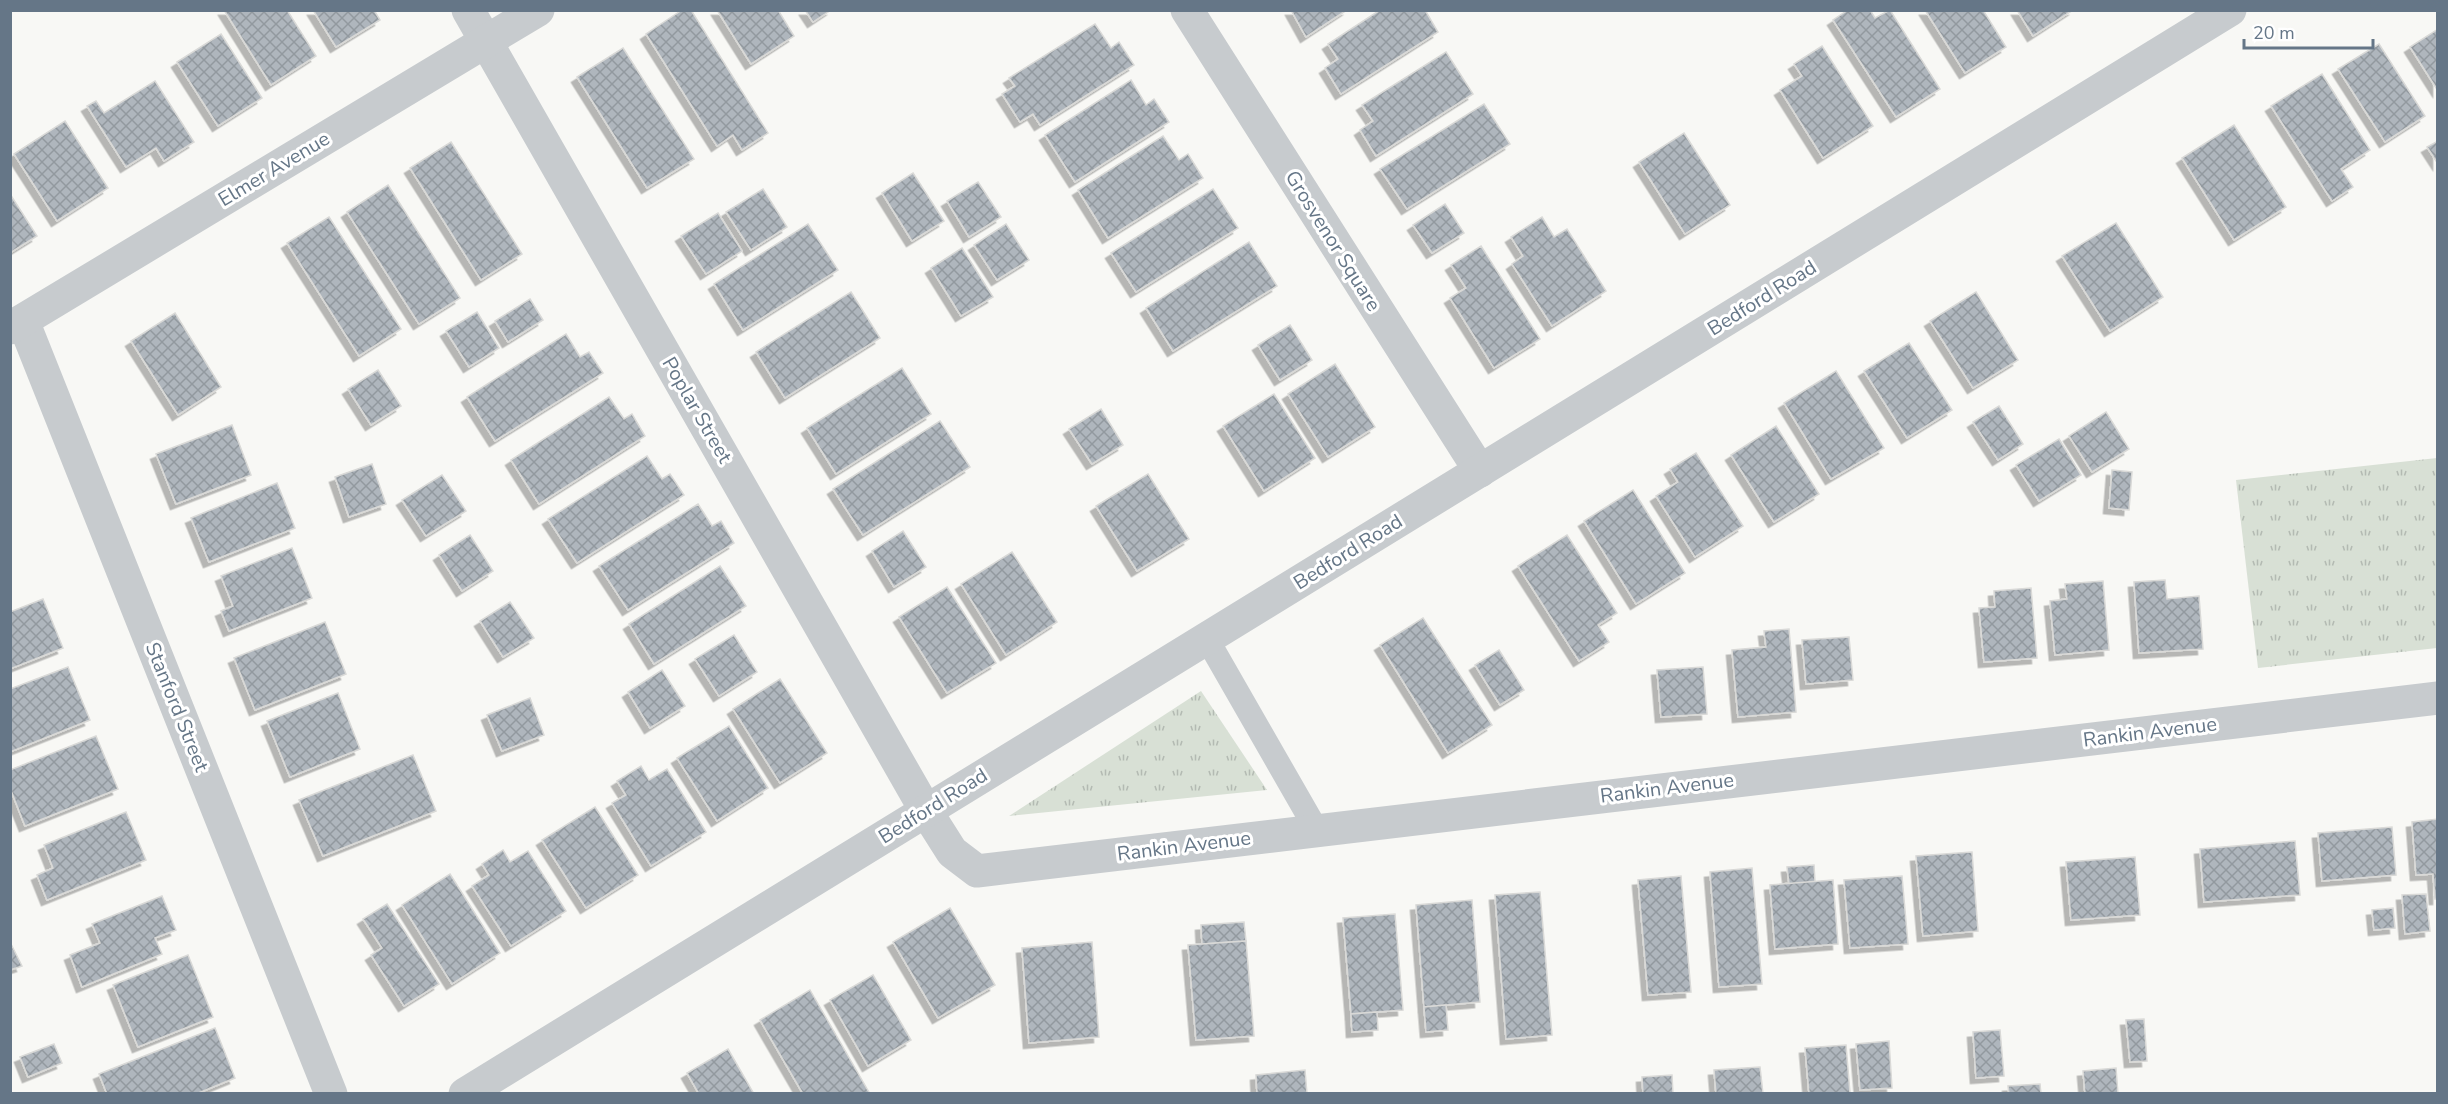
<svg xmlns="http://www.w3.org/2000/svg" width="2448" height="1104" font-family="'Nunito Sans',sans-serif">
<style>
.grass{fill:url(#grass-tufts)}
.building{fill:url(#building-cross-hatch);stroke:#d9d9d7;stroke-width:1.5;filter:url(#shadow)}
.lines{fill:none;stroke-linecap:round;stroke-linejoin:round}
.service{stroke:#c7cbce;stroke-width:24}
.minor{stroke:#c7cbce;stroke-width:33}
.labels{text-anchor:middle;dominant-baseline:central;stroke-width:6;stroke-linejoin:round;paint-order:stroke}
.street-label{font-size:20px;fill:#657687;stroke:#fff}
</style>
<defs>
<pattern id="grass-tufts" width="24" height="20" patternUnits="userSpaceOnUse" patternTransform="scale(1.5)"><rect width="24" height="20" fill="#d8e0d5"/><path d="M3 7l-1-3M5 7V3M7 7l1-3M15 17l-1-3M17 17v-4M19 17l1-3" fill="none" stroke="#b3bab2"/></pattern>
<pattern id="building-cross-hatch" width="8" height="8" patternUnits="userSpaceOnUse" patternTransform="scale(1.5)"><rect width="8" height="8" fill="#afb6bd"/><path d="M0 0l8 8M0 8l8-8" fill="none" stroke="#92999f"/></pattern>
<filter id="shadow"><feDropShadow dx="-5.5" dy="5.5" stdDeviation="0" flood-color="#0004"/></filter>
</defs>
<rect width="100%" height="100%" fill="#f8f8f5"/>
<!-- grass -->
<g class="grass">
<path d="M 2437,458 L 2437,648 L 2258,668 L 2236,480 Z"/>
<path d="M 1201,691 L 1267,790 L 1009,816 Z"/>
</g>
<!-- building -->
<g class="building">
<path d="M 224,10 L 287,10 L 316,56 L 271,85 Z"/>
<path d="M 313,10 L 374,10 L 380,20 L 336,47 Z"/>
<path d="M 682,10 L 691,10 L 768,133 L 742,150 L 733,135 L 717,146 L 646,34 Z"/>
<path d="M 717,10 L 778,10 L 794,36 L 751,64 Z"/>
<path d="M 805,10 L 831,10 L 813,22 Z"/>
<path d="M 1291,10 L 1347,10 L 1306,37 Z"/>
<path d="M 1380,10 L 1425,10 L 1438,32 L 1341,94 L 1325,68 L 1338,59 L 1328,44 Z"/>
<path d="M 1848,10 L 1870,10 L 1875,18 L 1890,10 L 1940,89 L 1896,117 L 1833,20 Z"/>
<path d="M 1925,10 L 1983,10 L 2006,47 L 1965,73 Z"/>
<path d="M 2017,10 L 2073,10 L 2033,36 Z"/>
<path d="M 1095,24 L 1111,48 L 1119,42 L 1134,65 L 1040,125 L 1033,114 L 1020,122 L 1002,94 L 1015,86 L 1009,78 Z"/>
<path d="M 2438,29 L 2438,91 L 2410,47 Z"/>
<path d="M 221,34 L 262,98 L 218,126 L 177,62 Z"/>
<path d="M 2379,44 L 2425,116 L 2385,142 L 2338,69 Z"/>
<path d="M 1822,46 L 1873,126 L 1823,158 L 1780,90 L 1802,76 L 1794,64 Z"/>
<path d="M 623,48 L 694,159 L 647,188 L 577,77 Z"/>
<path d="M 1446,52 L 1473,94 L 1376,156 L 1360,130 L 1373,121 L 1362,105 Z"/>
<path d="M 2322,74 L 2370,150 L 2341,169 L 2353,187 L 2332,201 L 2271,106 Z"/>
<path d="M 1131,80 L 1146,105 L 1154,99 L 1169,122 L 1075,182 L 1045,135 Z"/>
<path d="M 155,81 L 194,142 L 164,161 L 156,148 L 126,167 L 87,106 L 96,101 L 104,113 Z"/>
<path d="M 1484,104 L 1510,144 L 1407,209 L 1380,169 Z"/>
<path d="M 65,121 L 108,188 L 57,221 L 14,154 Z"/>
<path d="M 2234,125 L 2286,207 L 2234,240 L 2182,158 Z"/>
<path d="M 1684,133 L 1730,205 L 1685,234 L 1639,162 Z"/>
<path d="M 1163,136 L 1179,160 L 1188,154 L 1203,178 L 1108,238 L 1078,190 Z"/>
<path d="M 2438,141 L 2438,164 L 2427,147 Z"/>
<path d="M 451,142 L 522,254 L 481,280 L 410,168 Z"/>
<path d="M 913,173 L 944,221 L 912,241 L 882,193 Z"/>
<path d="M 978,182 L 1001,217 L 969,237 L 947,201 Z"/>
<path d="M 388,185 L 460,298 L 419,324 L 347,212 Z"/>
<path d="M 763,189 L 787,227 L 751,250 L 726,212 Z"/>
<path d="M 1213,189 L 1238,228 L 1136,292 L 1111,253 Z"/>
<path d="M 10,194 L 37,236 L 10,253 Z"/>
<path d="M 1445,204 L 1464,233 L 1432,253 L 1413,225 Z"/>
<path d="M 718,213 L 742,251 L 706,274 L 681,236 Z"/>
<path d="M 329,217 L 401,329 L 359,356 L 287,243 Z"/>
<path d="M 1542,217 L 1554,237 L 1567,229 L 1606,291 L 1552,326 L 1512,264 L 1523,256 L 1511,237 Z"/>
<path d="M 2116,223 L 2163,297 L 2110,331 L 2062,256 Z"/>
<path d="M 808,224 L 838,270 L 743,330 L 714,284 Z"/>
<path d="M 1006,224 L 1029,260 L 997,280 L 974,245 Z"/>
<path d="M 1249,242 L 1277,286 L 1173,351 L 1146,308 Z"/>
<path d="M 1481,246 L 1540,339 L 1494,368 L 1450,298 L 1466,288 L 1451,265 Z"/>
<path d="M 962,248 L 993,297 L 961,316 L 931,268 Z"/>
<path d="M 851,292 L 880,338 L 785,398 L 756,352 Z"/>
<path d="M 1976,292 L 2018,360 L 1973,388 L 1930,321 Z"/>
<path d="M 530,299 L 543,320 L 508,342 L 495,321 Z"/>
<path d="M 477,312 L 499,348 L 469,367 L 446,331 Z"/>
<path d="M 175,313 L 221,387 L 178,415 L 131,341 Z"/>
<path d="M 1290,325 L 1312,360 L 1280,380 L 1258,345 Z"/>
<path d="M 566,334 L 580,357 L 589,352 L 603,373 L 495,441 L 467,397 Z"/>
<path d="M 1909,343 L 1952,410 L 1907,438 L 1864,371 Z"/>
<path d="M 1335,364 L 1375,427 L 1328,457 L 1288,394 Z"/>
<path d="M 902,368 L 931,414 L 836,474 L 807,428 Z"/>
<path d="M 378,370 L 401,406 L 371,425 L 348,389 Z"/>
<path d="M 1836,371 L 1884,448 L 1831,479 L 1784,403 Z"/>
<path d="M 1274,394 L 1315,458 L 1264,491 L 1223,426 Z"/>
<path d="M 609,397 L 624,419 L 632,414 L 645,436 L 539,504 L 511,460 Z"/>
<path d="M 1999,406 L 2023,444 L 1998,460 L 1973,422 Z"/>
<path d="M 1101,409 L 1123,445 L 1092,464 L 1069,429 Z"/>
<path d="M 2106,412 L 2129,449 L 2092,472 L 2069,436 Z"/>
<path d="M 940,421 L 970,467 L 863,535 L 833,489 Z"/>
<path d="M 232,425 L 251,475 L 176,504 L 156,454 Z"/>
<path d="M 1776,426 L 1819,494 L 1774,522 L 1731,455 Z"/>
<path d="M 2059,439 L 2081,475 L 2039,501 L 2016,465 Z"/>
<path d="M 1696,453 L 1743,526 L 1695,557 L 1656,496 L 1678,482 L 1670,469 Z"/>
<path d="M 647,456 L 662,479 L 670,474 L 684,495 L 577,563 L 548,519 Z"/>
<path d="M 372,464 L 386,504 L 349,517 L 335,477 Z"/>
<path d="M 2112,470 L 2132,472 L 2129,510 L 2109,508 Z"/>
<path d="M 1148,474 L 1189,539 L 1137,571 L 1096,506 Z"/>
<path d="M 442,475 L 466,511 L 426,536 L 402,500 Z"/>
<path d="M 277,483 L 295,528 L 209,562 L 191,518 Z"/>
<path d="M 1633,490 L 1685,573 L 1636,604 L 1584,521 Z"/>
<path d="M 698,504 L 712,526 L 721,521 L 734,543 L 628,610 L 599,566 Z"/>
<path d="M 903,531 L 926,567 L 894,587 L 872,551 Z"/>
<path d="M 470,535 L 493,571 L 462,591 L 439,555 Z"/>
<path d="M 1567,535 L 1617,613 L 1598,625 L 1609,642 L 1579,661 L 1518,566 Z"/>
<path d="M 292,548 L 312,598 L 229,631 L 221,611 L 233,606 L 221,576 Z"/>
<path d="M 1012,552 L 1057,622 L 1006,655 L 961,584 Z"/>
<path d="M 720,566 L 746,606 L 654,664 L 629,624 Z"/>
<path d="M 2165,580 L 2167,599 L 2199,596 L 2203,649 L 2139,653 L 2134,582 Z"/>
<path d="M 2103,581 L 2109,650 L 2055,655 L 2050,601 L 2067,599 L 2065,584 Z"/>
<path d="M 947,587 L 996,663 L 947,693 L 899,617 Z"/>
<path d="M 2031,588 L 2037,658 L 1984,662 L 1979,608 L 1995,607 L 1994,591 Z"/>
<path d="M 43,599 L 63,648 L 10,669 L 10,612 Z"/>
<path d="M 510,602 L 534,638 L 503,657 L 480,621 Z"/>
<path d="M 1423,618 L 1492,725 L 1448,753 L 1380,645 Z"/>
<path d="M 325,622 L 346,674 L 255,710 L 234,658 Z"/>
<path d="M 1789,629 L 1796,712 L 1738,717 L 1732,650 L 1766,647 L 1764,631 Z"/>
<path d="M 734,635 L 757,672 L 719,696 L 695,659 Z"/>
<path d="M 1849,637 L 1853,680 L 1806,684 L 1802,640 Z"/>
<path d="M 1499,650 L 1524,690 L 1500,705 L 1475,665 Z"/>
<path d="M 68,667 L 90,720 L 10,752 L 10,689 Z"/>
<path d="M 1703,667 L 1707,714 L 1661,717 L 1657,670 Z"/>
<path d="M 662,670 L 685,706 L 650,728 L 628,692 Z"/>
<path d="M 780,679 L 827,753 L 780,783 L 733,709 Z"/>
<path d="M 338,693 L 360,749 L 290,777 L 267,721 Z"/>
<path d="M 530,698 L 544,735 L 502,751 L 487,715 Z"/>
<path d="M 729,726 L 768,788 L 717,821 L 677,758 Z"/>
<path d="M 96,736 L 118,789 L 25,826 L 10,788 L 10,770 Z"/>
<path d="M 413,755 L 436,811 L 323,856 L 299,800 Z"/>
<path d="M 641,766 L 649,780 L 667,769 L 706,832 L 651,866 L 612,803 L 626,795 L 617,781 Z"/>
<path d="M 595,807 L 638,875 L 586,908 L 542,840 Z"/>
<path d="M 126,812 L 146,860 L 47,900 L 37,875 L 53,868 L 44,845 Z"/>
<path d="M 2438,819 L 2438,899 L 2435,899 L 2433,874 L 2416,875 L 2412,822 Z"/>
<path d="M 2392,827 L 2396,875 L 2322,881 L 2318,833 Z"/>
<path d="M 2295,841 L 2300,895 L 2204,902 L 2200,849 Z"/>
<path d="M 503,850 L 510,862 L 528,851 L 566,911 L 511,946 L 472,886 L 489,875 L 482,864 Z"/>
<path d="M 1972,852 L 1978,931 L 1923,936 L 1916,856 Z"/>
<path d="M 2135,857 L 2140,915 L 2071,920 L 2066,862 Z"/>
<path d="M 1814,865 L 1815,882 L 1789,884 L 1787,867 Z"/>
<path d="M 1752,868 L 1762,984 L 1719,987 L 1710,872 Z"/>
<path d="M 450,874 L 500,953 L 452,984 L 402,905 Z"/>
<path d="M 1681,876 L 1691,992 L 1648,995 L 1638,880 Z"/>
<path d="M 1902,876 L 1908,944 L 1850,948 L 1844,880 Z"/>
<path d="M 1833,880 L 1838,944 L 1775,949 L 1770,885 Z"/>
<path d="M 1540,892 L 1552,1035 L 1506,1039 L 1495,895 Z"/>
<path d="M 2426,894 L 2430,931 L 2405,934 L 2402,895 Z"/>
<path d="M 162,896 L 176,930 L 155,938 L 162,954 L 82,987 L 70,955 L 100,943 L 92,924 Z"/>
<path d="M 1472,900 L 1480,1002 L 1424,1007 L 1416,905 Z"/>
<path d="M 387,904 L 439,984 L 404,1006 L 371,955 L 382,948 L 363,919 Z"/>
<path d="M 950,908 L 995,985 L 938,1018 L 893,942 Z"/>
<path d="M 2393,908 L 2395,928 L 2374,930 L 2372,910 Z"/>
<path d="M 1395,914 L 1403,1010 L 1351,1014 L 1343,918 Z"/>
<path d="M 1244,922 L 1246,941 L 1202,944 L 1201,925 Z"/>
<path d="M 1246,941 L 1254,1036 L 1196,1040 L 1188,945 Z"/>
<path d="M 10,942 L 22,966 L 10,970 Z"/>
<path d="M 1092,942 L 1099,1037 L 1029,1043 L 1022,948 Z"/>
<path d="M 188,955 L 213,1017 L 138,1047 L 113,985 Z"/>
<path d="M 873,975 L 911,1040 L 868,1066 L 830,1000 Z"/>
<path d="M 810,990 L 870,1094 L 803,1094 L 760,1020 Z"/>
<path d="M 1446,1005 L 1448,1030 L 1426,1032 L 1424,1007 Z"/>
<path d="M 1377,1012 L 1378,1030 L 1352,1032 L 1351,1014 Z"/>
<path d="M 2144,1019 L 2147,1061 L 2130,1062 L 2126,1020 Z"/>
<path d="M 215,1028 L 235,1078 L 196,1094 L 107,1094 L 99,1074 Z"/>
<path d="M 2000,1030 L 2004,1076 L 1976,1078 L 1973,1032 Z"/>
<path d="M 1889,1041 L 1892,1088 L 1860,1090 L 1856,1044 Z"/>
<path d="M 54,1044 L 62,1063 L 28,1077 L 20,1057 Z"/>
<path d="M 1846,1045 L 1850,1093 L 1809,1094 L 1805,1048 Z"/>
<path d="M 728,1049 L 754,1094 L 699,1094 L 687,1073 Z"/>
<path d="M 1760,1067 L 1763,1094 L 1716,1094 L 1714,1070 Z"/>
<path d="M 2116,1068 L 2118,1094 L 2085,1094 L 2083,1071 Z"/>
<path d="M 1305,1070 L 1307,1094 L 1257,1094 L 1256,1075 Z"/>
<path d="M 1672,1075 L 1673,1094 L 1643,1094 L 1642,1077 Z"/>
<path d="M 2040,1084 L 2041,1094 L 2009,1094 L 2008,1086 Z"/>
</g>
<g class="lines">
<!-- service -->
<path class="service" d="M 1207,639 L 1316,829"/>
<!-- minor -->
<g class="minor">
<path d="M 468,10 L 926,811 L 952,852 L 977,871 L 2438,698"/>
<path d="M 1187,10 L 1480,471"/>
<path d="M 23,321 L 331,1094"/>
<path d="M 10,328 L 538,10"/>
<path d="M 465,1094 L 2230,10"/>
</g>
</g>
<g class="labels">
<!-- street labels -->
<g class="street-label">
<text transform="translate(274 169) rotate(-31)">Elmer Avenue</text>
<text transform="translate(1333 241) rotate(58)">Grosvenor Square</text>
<text transform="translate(1762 298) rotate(-32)">Bedford Road</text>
<text transform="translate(697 410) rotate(60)">Poplar Street</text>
<text transform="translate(1348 552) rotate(-32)">Bedford Road</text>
<text transform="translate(177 707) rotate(68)">Stanford Street</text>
<text transform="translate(2150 732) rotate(-7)">Rankin Avenue</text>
<text transform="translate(1667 788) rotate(-7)">Rankin Avenue</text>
<text transform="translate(933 806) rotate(-32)">Bedford Road</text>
<text transform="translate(1184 846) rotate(-7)">Rankin Avenue</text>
</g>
</g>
<!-- border -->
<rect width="2448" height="1104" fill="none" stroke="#657687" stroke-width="24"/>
<!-- scale -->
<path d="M2244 39v9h129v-9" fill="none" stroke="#657687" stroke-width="3"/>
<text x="2253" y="39" font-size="18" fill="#657687" stroke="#ffffff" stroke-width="4.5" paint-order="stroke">20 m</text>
</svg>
